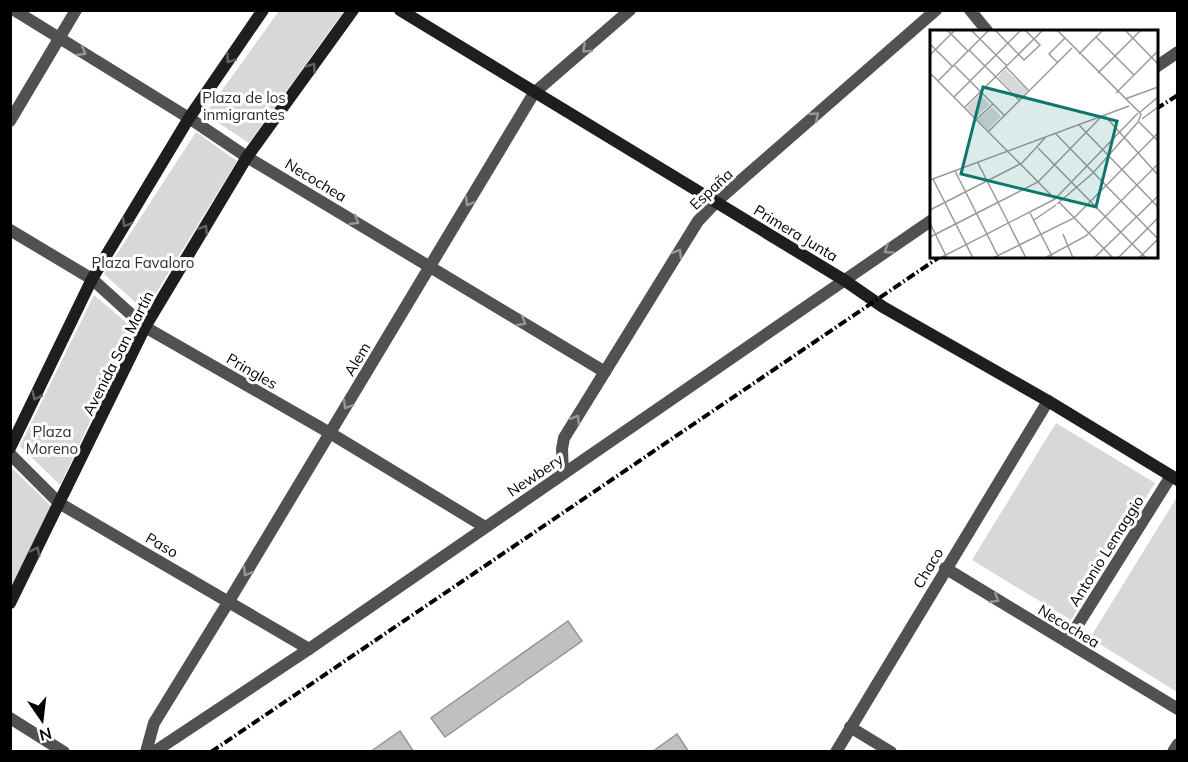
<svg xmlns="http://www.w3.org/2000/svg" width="1188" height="762" font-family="Mulish,sans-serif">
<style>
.green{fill:#d8d8d8}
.building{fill:#c0c0c0;stroke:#959595;stroke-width:1.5}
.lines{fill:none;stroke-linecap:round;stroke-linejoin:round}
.minor{stroke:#515151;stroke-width:12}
.secondary{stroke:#1e1e1e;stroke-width:12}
.rail{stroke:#000;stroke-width:4;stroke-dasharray:9 3 1.5 3;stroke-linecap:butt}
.oneway{stroke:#979797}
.oneway2{stroke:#626262}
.labels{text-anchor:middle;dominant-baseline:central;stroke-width:6;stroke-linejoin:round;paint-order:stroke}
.park-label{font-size:15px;fill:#2f2f2f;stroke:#fff}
.street-label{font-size:15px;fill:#000;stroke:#fff}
.inset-road{fill:none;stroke:#999;stroke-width:1.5}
.view{fill:#0f766e;fill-opacity:0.15;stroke:#0f766e;stroke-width:3}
.inset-edge{fill:none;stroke:#000;stroke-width:3}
</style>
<rect width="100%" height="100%" fill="#fff"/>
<!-- green -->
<g class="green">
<path d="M 279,11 L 344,11 L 249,143 L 205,114 Z"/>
<path d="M 196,132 L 237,161 L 145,311 L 104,274 Z"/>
<path d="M 94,295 L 134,329 L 60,485 L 20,446 Z"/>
<path d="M 1056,423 L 1155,483 L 1071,620 L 972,560 Z"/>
<path d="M 12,468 L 52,507 L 11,587 L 10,471 Z"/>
<path d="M 1177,497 L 1177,692 L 1090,638 Z"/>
</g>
<!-- building -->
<g class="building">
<path d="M 568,621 L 582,641 L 445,737 L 431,718 Z"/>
<path d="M 400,731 L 414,752 L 370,752 Z"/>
<path d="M 677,734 L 689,752 L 652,752 Z"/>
</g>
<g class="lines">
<!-- minor -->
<g class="minor">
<path d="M 14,10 L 189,118 L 247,157 L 605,372"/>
<path d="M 970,10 L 988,32"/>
<path d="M 1156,67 L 1178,52"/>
<path d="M 10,121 L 76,10"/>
<path d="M 10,230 L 92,279 L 145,327 L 330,433 L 485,527"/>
<path d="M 10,454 L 59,503 L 309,649"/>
<path d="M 563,474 L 562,449 L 564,438 L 698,221 L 716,202 L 936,10"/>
<path d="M 945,568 L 1178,709"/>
<path d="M 1067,642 L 1171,476"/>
<path d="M 10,718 L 64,752"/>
<path d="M 850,727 L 891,752"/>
<path d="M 146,752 L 154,723 L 229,601 L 534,93 L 630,10"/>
<path d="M 154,752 L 309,649 L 932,220"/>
<path d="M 836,752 L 1048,401"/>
<path d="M 1173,752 L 1178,744"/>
</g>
<!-- secondary -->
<g class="secondary">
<path d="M 400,10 L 844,280 L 883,307 L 1048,401 L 1178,480"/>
<path d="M 10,448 L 92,279 L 189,118 L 263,10"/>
<path d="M 10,603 L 145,327 L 247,157 L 353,10"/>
</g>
<!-- rail -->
<g class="rail">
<path d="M 1156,109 L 1178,95"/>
<path d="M 211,752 L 941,256"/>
</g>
</g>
<!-- one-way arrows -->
<defs><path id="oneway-chevron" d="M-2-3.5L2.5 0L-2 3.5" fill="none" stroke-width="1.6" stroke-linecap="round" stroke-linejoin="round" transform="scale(1.5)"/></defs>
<g class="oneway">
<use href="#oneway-chevron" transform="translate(586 49) rotate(139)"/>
<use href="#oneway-chevron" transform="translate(82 52) rotate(31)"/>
<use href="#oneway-chevron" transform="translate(815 116) rotate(-41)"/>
<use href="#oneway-chevron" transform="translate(469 202) rotate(121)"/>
<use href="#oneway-chevron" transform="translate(355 221) rotate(31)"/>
<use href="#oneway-chevron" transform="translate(888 250) rotate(146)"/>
<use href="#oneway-chevron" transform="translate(678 253) rotate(-59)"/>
<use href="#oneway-chevron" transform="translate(522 322) rotate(31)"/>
<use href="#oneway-chevron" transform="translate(347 405) rotate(121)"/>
<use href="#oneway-chevron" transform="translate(576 419) rotate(-58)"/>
<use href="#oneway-chevron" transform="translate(247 572) rotate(121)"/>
<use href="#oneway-chevron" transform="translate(995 599) rotate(31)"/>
</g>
<g class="oneway2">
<use href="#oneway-chevron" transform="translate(230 59) rotate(125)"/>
<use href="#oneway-chevron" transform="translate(312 67) rotate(-54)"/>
<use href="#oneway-chevron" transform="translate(126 223) rotate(121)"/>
<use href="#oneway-chevron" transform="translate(204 229) rotate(-59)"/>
<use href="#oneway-chevron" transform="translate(36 396) rotate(116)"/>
<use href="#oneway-chevron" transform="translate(36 551) rotate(-64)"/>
</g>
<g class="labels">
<!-- park labels -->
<g class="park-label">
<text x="244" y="97">Plaza de los<tspan x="244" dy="17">inmigrantes</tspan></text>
<text x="143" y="262">Plaza Favaloro</text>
<text x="52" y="431">Plaza<tspan x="52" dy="17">Moreno</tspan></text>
</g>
<!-- street labels -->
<g class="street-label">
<text transform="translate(316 180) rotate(31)">Necochea</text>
<text transform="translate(711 189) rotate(-43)">España</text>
<text transform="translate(796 233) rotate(31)">Primera Junta</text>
<text transform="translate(118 353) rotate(-63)">Avenida San Martín</text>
<text transform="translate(357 359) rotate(-59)">Alem</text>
<text transform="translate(252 371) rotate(30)">Pringles</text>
<text transform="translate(535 475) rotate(-34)">Newbery</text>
<text transform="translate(162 545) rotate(30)">Paso</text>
<text transform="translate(1106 551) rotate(-58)">Antonio Lemaggio</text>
<text transform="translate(928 568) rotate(-59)">Chaco</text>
<text transform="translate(1069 626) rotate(31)">Necochea</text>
</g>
</g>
<!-- overview -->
<g transform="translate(930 30)">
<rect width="228" height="228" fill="#fff"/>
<path d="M 75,39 L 98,61 L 90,69 L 68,47 ZM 50,64 L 60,74 L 46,88 L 36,78 ZM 62,77 L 71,86 L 58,100 L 48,90 Z" fill="#d8d8d8"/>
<path class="inset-road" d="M 17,0 L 38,21M 41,0 L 77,36M 65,0 L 94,30 L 110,15 L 95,0M 127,0 L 211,84 L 208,92M 195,0 L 228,34M 166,7 L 204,45M 0,14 L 22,36M 39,20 L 90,71M 149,24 L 173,0M 0,25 L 25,0M 128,33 L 119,24 L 135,8M 24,35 L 75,86M 76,37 L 99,61M 0,43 L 125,169M 168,43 L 211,0M 8,51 L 59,0M 186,63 L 228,21M 24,67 L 91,0M 195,69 L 228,57M 34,78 L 113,0M 209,83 L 228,67M 175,86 L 228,145M 212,89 L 228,77M 46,90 L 63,74M 209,92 L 228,111M 149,95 L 228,177M 58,102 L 142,18M 126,104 L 228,209M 108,118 L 216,228M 48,133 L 79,194M 25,141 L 69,228M 3,149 L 43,228M 0,150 L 199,76M 125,169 L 208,83M 129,172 L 183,228M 127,174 L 163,143 L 208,92M 0,180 L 92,133 L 115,108M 100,183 L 123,228M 104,190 L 126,175M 0,193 L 17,228M 79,194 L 96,228M 133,204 L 143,228M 0,207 L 108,152 L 170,88M 10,228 L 125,169M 63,228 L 144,188 L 228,103M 115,228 L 156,206 L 228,134M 164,228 L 228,166M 188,228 L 228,188M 209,228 L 228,209"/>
<path class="view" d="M 53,57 L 187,91 L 166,177 L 31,144 Z"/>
<rect width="228" height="228" class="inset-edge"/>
</g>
<!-- border -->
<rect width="1188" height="762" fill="none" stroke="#000000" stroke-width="24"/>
<!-- north arrow -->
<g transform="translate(42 720) rotate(166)" stroke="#ffffff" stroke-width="4.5" paint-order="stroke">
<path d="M0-4.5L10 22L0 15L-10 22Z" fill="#000000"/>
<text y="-9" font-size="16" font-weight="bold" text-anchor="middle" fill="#000000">N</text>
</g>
</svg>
